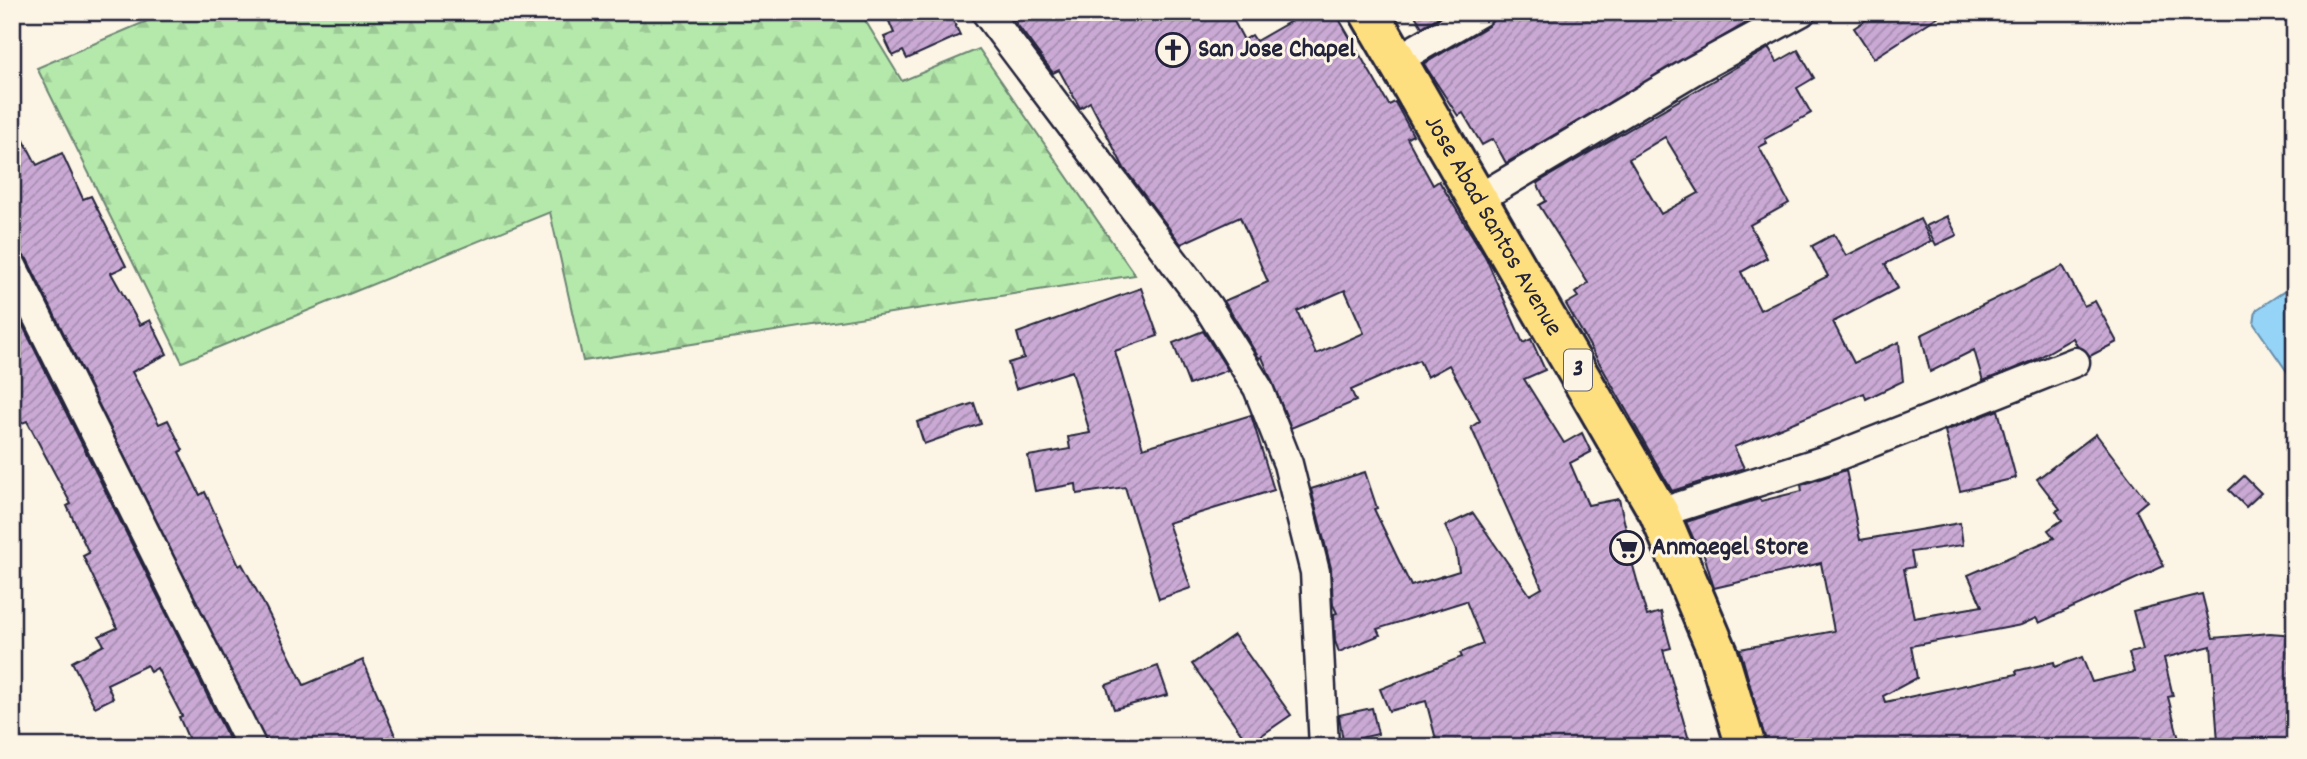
<svg xmlns="http://www.w3.org/2000/svg" width="2307" height="759" font-family="Dekko,sans-serif">
<style>
.forest{fill:url(#forest-firs);stroke:#6c8673;stroke-width:2}
.water{fill:#95d4f6;stroke:#678dab;stroke-width:2}
.building{fill:url(#building-hatch);stroke:#22223b;stroke-width:2;fill-rule:evenodd}
.lines{fill:none;stroke-linecap:round;stroke-linejoin:round}
.street-casing{stroke:#22223b;stroke-width:33}
.highway-casing{stroke:#22223b;stroke-width:44}
.street{stroke:#fcf5e5;stroke-width:28}
.highway{stroke:#fedf80;stroke-width:38}
.labels{text-anchor:middle;dominant-baseline:central;stroke-width:6;stroke-linejoin:round;paint-order:stroke}
.shield{fill:#fcf5e5;stroke:#63616e;stroke-width:2}
.shield-label{font-size:24px;font-weight:bold;fill:#22223b}
.poi-label{font-size:26px;font-weight:bold;fill:#22223b;stroke:#fcf5e5;text-anchor:start}
.street-label{font-size:26px;fill:#22223b;stroke:#fcf5e5}
</style>
<defs>
<pattern id="forest-firs" width="22" height="20" patternUnits="userSpaceOnUse" patternTransform="scale(1.75)"><rect width="22" height="20" fill="#b5e9ab"/><path d="M5 1l3.5 6h-7zM16 11l3.5 6h-7z" fill="#9bc894"/></pattern>
<pattern id="building-hatch" width="6" height="6" patternUnits="userSpaceOnUse" patternTransform="scale(1.75)"><rect width="6" height="6" fill="#caaad5"/><path d="M-1 1l2-2M0 6l6-6M5 7l2-2" fill="none" stroke="#a48aae"/></pattern>
</defs>
<rect width="100%" height="100%" fill="#fcf5e5"/>
<filter id="ink" filterUnits="userSpaceOnUse"><feTurbulence type="fractalNoise" baseFrequency=".0143" numOctaves="2"/><feDisplacementMap in="SourceGraphic" scale="14" xChannelSelector="R" yChannelSelector="G"/><feConvolveMatrix kernelMatrix="1 2 1 2 8 2 1 2 1" color-interpolation-filters="sRGB"/></filter>
<g filter="url(#ink)">
<!-- forest -->
<path class="forest" d="M 168,12 L 860,12 L 902,81 L 979,49 L 1135,275 L 583,361 L 550,212 L 182,362 L 37,68 Z"/>
<!-- water -->
<path class="water" d="M 2295,284 L 2295,383 L 2254,324 L 2256,310 Z"/>
<!-- building -->
<g class="building">
<path d="M 885,12 L 949,12 L 960,35 L 907,59 L 903,51 L 893,56 L 884,37 L 894,33 Z"/>
<path d="M 1008,12 L 1086,12 L 1091,22 L 1108,12 L 1229,12 L 1244,40 L 1252,35 L 1256,41 L 1307,12 L 1335,12 L 1389,105 L 1395,102 L 1413,135 L 1407,138 L 1433,185 L 1439,181 L 1486,258 L 1523,343 L 1531,339 L 1545,370 L 1524,379 L 1564,443 L 1582,433 L 1591,452 L 1570,463 L 1588,505 L 1619,499 L 1632,555 L 1630,555 L 1647,616 L 1661,612 L 1671,648 L 1663,650 L 1691,747 L 1438,747 L 1426,701 L 1389,711 L 1380,689 L 1462,657 L 1460,653 L 1483,644 L 1466,601 L 1377,629 L 1380,635 L 1339,652 L 1335,641 L 1334,614 L 1337,613 L 1333,605 L 1331,568 L 1311,489 L 1365,472 L 1377,508 L 1374,509 L 1411,586 L 1459,571 L 1456,550 L 1445,526 L 1473,513 L 1530,595 L 1542,588 L 1471,427 L 1480,421 L 1449,365 L 1427,377 L 1419,360 L 1351,390 L 1356,401 L 1291,428 L 1262,357 L 1259,358 L 1224,301 L 1268,282 L 1240,217 L 1181,244 L 1124,168 L 1090,102 L 1080,108 L 1059,70 L 1053,73 ZM 1345,290 L 1364,333 L 1316,354 L 1297,311 Z"/>
<path d="M 1413,12 L 1446,12 L 1422,27 Z"/>
<path d="M 1497,12 L 1749,12 L 1753,19 L 1506,163 L 1493,139 L 1482,145 L 1463,113 L 1458,116 L 1424,64 L 1488,26 Z"/>
<path d="M 1878,12 L 1945,12 L 1874,58 L 1854,28 Z"/>
<path d="M 1769,48 L 1777,62 L 1798,50 L 1814,78 L 1797,88 L 1811,113 L 1765,139 L 1767,143 L 1759,147 L 1789,203 L 1750,225 L 1767,258 L 1741,272 L 1760,310 L 1828,276 L 1812,246 L 1834,234 L 1846,256 L 1920,219 L 1931,241 L 1885,264 L 1898,288 L 1833,322 L 1854,363 L 1899,342 L 1903,381 L 1866,399 L 1864,393 L 1734,447 L 1744,468 L 1672,491 L 1566,304 L 1578,297 L 1575,293 L 1588,283 L 1539,205 L 1546,201 L 1537,183 ZM 1665,137 L 1699,193 L 1661,214 L 1629,159 Z"/>
<path d="M 12,118 L 37,165 L 62,153 L 83,199 L 91,196 L 126,266 L 111,273 L 140,325 L 150,320 L 167,354 L 132,372 L 159,424 L 168,420 L 183,450 L 179,452 L 200,495 L 205,492 L 239,566 L 242,564 L 265,606 L 304,685 L 363,660 L 400,747 L 268,747 L 27,259 L 12,249 Z"/>
<path d="M 1947,216 L 1957,235 L 1936,245 L 1926,226 Z"/>
<path d="M 2063,266 L 2084,306 L 2095,301 L 2117,342 L 2090,356 L 2077,346 L 2073,338 L 2033,361 L 1983,381 L 1974,350 L 1930,372 L 1921,335 Z"/>
<path d="M 1141,288 L 1158,336 L 1115,351 L 1143,448 L 1251,415 L 1274,490 L 1168,523 L 1191,588 L 1159,599 L 1125,487 L 1077,494 L 1076,484 L 1035,491 L 1028,456 L 1070,449 L 1068,437 L 1090,433 L 1072,371 L 1016,389 L 1008,363 L 1024,358 L 1017,333 Z"/>
<path d="M 12,304 L 233,747 L 192,747 L 179,717 L 182,716 L 157,668 L 150,672 L 147,665 L 107,684 L 113,698 L 95,707 L 72,662 L 104,645 L 99,636 L 117,628 L 83,556 L 89,553 L 67,506 L 71,504 L 27,421 L 12,427 Z"/>
<path d="M 1203,331 L 1228,370 L 1189,385 L 1173,343 Z"/>
<path d="M 974,403 L 981,424 L 924,444 L 917,422 Z"/>
<path d="M 1998,410 L 2016,478 L 1960,491 L 1945,431 Z"/>
<path d="M 2096,434 L 2147,501 L 2136,510 L 2164,566 L 2039,623 L 2036,618 L 2021,625 L 1911,646 L 1917,678 L 1883,696 L 1885,702 L 2017,674 L 2016,671 L 2054,662 L 2055,667 L 2082,657 L 2092,682 L 2134,672 L 2129,653 L 2143,650 L 2133,611 L 2202,594 L 2213,638 L 2270,633 L 2295,635 L 2295,747 L 2265,747 L 2266,738 L 2218,742 L 2211,646 L 2164,658 L 2173,696 L 2168,697 L 2181,747 L 1767,747 L 1740,649 L 1834,631 L 1821,563 L 1714,588 L 1702,548 L 1698,549 L 1686,522 L 1759,499 L 1761,501 L 1802,491 L 1801,485 L 1846,470 L 1860,540 L 1960,523 L 1963,545 L 1911,552 L 1914,567 L 1904,569 L 1914,618 L 1982,606 L 1968,575 L 2054,538 L 2048,530 L 2062,520 L 2056,511 L 2060,509 L 2037,479 Z"/>
<path d="M 2244,476 L 2261,493 L 2246,507 L 2229,490 Z"/>
<path d="M 1234,635 L 1291,715 L 1249,744 L 1192,664 Z"/>
<path d="M 1158,666 L 1168,695 L 1114,709 L 1106,685 Z"/>
<path d="M 1372,708 L 1378,734 L 1343,742 L 1339,715 Z"/>
</g>
<g class="lines">
<!-- street casing -->
<g class="street-casing">
<g id="street">
<path d="M 986,12 L 1208,307 L 1258,388 L 1288,464 L 1315,572 L 1324,747"/>
<path d="M 1397,60 L 1480,12"/>
<path d="M 1478,199 L 1694,70 L 1801,12"/>
<path d="M 12,266 L 252,747"/>
<path d="M 1659,513 L 1832,458 L 2075,362"/>
</g>
</g>
<!-- highway casing -->
<g class="highway-casing">
<g id="highway">
<path id="s1" d="M 1369,12 L 1659,513 L 1718,653 L 1746,747"/>
</g>
</g>
<!-- street -->
<use href="#street" class="street"/>
<!-- highway -->
<use href="#highway" class="highway"/>
</g>
</g>
<!-- icons -->
<defs>
<g id="church-ring" transform="scale(1.75)"><circle r="9.5" fill="#fcf5e5" stroke="#22223b" stroke-width="1.5"/><path d="M-1.2-6h2.4v3.5h3.3v2.4h-3.3V6h-2.4V-.1h-3.3v-2.4h3.3Z" fill="#22223b"/></g>
<g id="supermarket-ring" transform="scale(1.75)"><circle r="9.5" fill="#fcf5e5" stroke="#22223b" stroke-width="1.5"/><path d="M-6-5.5h2.5l.6 2H6L4.5 2H-2.5L-4.4-4H-6ZM-1.5 3.2a1.3 1.3 0 1 0 .1 0ZM3 3.2a1.3 1.3 0 1 0 .1 0Z" fill="#22223b"/></g>
</defs>
<g fill-rule="evenodd">
<use href="#church-ring" x="1173" y="50"/>
<use href="#supermarket-ring" x="1627" y="548"/>
</g>
<g class="labels">
<!-- shield labels -->
<rect class="shield" x="1564" y="349.5" width="28" height="41" rx="5"/>
<g class="shield-label">
<text x="1578" y="370">3</text>
</g>
<!-- poi labels -->
<g class="poi-label">
<text x="1198" y="50">San Jose Chapel</text>
<text x="1652" y="548">Anmaegel Store</text>
</g>
<!-- street labels -->
<g class="street-label">
<text stroke="none"><textPath href="#s1" startOffset="247">Jose Abad Santos Avenue</textPath></text>
</g>
</g>
<!-- margin -->
<rect width="2307" height="759" fill="none" stroke="#fcf5e5" stroke-width="42"/>
<rect x="21" y="21" width="2265" height="717" fill="none" stroke="#22223b" stroke-width="2.5" filter="url(#ink)"/>
</svg>
